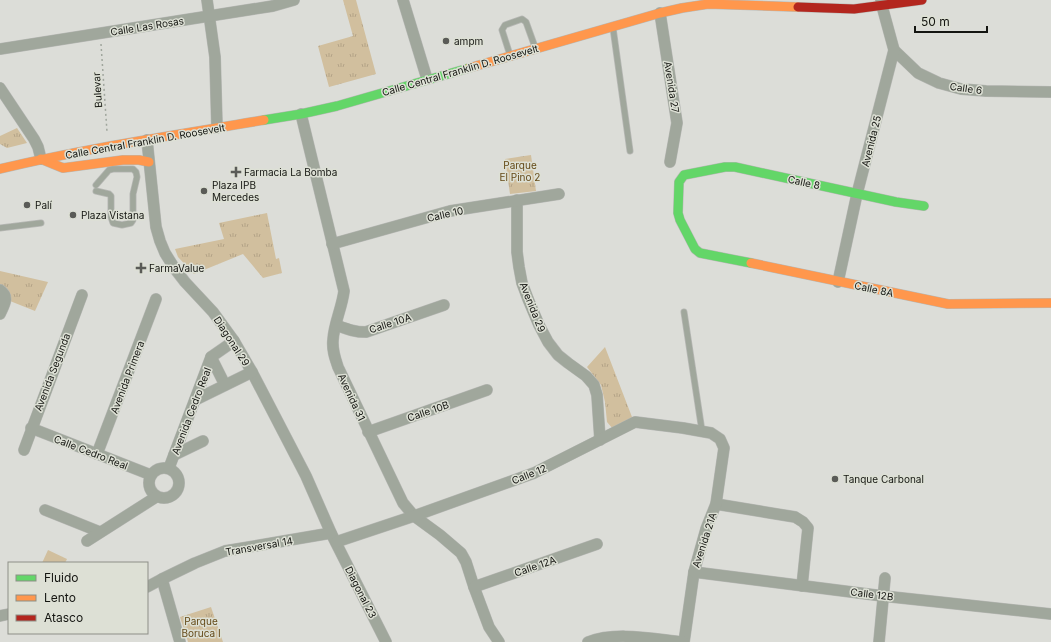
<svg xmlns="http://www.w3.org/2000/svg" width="1051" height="642" font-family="Inter,sans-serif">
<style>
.grass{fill:url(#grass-tufts)}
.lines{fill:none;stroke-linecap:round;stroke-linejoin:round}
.lane-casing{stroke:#b7b8b5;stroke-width:7}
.street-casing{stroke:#b7b8b5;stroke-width:12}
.fast-casing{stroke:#b7b8b5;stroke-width:10}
.slow-casing{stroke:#b7b8b5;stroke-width:10}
.jam-casing{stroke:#b7b8b5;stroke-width:10}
.path{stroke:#a0a69d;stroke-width:1.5;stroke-dasharray:2 3;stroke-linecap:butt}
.lane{stroke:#a0a79c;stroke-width:5.5}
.street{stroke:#a0a79c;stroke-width:11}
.fast{stroke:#63d668;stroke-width:9}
.slow{stroke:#ff974d;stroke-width:9}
.jam{stroke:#b3261e;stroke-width:9}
.poi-dot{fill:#5a5b57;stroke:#dde0d5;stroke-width:1.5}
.labels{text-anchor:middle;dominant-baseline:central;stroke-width:3;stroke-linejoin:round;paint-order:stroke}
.street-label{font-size:10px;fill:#141511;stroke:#dde0d5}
.poi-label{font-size:10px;fill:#141511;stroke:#dde0d5;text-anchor:start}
.park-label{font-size:10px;fill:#644917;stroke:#dde0d5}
</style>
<defs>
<pattern id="grass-tufts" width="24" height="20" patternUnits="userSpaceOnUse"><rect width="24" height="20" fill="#d1bf9e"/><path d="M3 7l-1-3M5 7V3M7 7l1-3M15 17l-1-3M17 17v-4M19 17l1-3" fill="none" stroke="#b3a387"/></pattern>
</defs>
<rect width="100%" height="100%" fill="#dcddd8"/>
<!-- grass -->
<g class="grass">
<path d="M 343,0 L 356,0 L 376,74 L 329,87 L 318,46 L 353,36 Z"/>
<path d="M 17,128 L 27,143 L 7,148 L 0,144 L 0,136 Z"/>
<path d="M 531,155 L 536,191 L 510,194 L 505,159 Z"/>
<path d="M 267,213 L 276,259 L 279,258 L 282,273 L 263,278 L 243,254 L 194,274 L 178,257 L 175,249 L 224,239 L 219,223 Z"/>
<path d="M 0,271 L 48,282 L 35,311 L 10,301 L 0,289 Z"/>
<path d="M 605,347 L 632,417 L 613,429 L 607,422 L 605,402 L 601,385 L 587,367 Z"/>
<path d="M 48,550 L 67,559 L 65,563 L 42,563 Z"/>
<path d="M 211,607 L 223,642 L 188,642 L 180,617 Z"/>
</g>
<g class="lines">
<!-- lane casing -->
<g class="lane-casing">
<g id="lane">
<path d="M 613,28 L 630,151"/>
<path d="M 510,55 L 502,30 L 505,25 L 522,19 L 526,22 L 535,47"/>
<path d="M 96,191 L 109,194 L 111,196 L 111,217 L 113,223 L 122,225 L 131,223 L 133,220 L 133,194 L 137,177 L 136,172 L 133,169 L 113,169 L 109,170 L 96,185"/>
<path d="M 0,228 L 41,223"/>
<path d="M 684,312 L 702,431"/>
</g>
</g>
<!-- street casing -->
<g class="street-casing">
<g id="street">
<path d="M 207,0 L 215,57 L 217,128"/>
<path d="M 403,0 L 427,79"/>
<path d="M 660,13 L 677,123 L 670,162"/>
<path d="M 0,49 L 273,6 L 294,0"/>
<path d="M 894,50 L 918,73 L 939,83 L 961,89 L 986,91 L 1051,92"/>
<path d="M 0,88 L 34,139 L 38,147 L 41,159"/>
<path d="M 301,114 L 344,291 C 342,308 334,323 333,340 C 332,350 335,358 338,367 L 403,503 L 414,516 L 440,535 L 461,553 L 466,562 L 474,587 L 489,627 L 499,642"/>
<path d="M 147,140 L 156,227 L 160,241 L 165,253 L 175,269 L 185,282 L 213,312 L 234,341 L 252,372 L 306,476 L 331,533 L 386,642"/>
<path d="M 517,200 L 517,252 L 519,267 L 522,283 L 528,299 L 539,325 L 548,342 L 558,355 L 568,363 L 586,376 L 594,385 L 597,395 L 600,440"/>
<path d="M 332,244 L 450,211 L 559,194"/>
<path d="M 838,282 L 857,194 L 894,50 L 882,6 L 881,0"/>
<path d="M 0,290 C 10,297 4,305 0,314"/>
<path d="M 336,325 C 347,329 354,332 366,332 L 444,305"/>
<path d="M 211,357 L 225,385"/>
<path d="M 195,400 L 252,372"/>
<path d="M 31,428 L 151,475"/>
<path d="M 368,432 L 487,390"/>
<path d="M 24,450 L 82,295"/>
<path d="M 97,454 L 156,299"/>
<path d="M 174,455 L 203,441"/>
<circle cx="164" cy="483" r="15"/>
<path d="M 169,468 L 211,357 L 234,341"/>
<path d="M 716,504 L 795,517 L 803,522 L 808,528 L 802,586"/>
<path d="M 45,510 L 100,532"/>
<path d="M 87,541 L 156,497"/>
<path d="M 336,542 L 414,516 L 534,473 L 635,422 L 683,428 L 711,433 L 720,439 L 724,448 L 716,504 L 706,529 L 694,572 L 684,642"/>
<path d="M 694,572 L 883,596 L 1051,614"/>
<path d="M 162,579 L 180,642"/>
<path d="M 147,587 L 162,579 L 195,563 L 225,551 L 331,533"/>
<path d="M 474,587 L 597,544"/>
<path d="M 0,616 L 9,614"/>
<path d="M 588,642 C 616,631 653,639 683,642"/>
<path d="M 879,642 L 885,578"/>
</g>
</g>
<!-- fast casing -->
<g class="fast-casing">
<g id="fast">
<path d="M 264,120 L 301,114 L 337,106 L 469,68"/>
<path d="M 751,263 L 700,253 L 695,249 L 680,220 L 678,213 L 679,182 L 684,175 L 725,167 L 735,167 L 896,202 L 924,206"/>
</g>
</g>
<!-- slow casing -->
<g class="slow-casing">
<g id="slow">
<path d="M 469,68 L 660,13 L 682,8 L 708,4 L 798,7"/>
<path d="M 41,159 L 63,168 L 123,160 L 139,160 L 149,162"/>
<path d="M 0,169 C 87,148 176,135 264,120"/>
<path d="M 751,263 L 948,304 L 1051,303"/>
</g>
</g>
<!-- jam casing -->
<g class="jam-casing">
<path id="jam" d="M 798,7 L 854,9 L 922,0"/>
</g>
<!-- path -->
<path class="path" d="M 101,44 L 107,132"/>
<!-- lane -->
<use href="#lane" class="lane"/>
<!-- street -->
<use href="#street" class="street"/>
<!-- fast -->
<use href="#fast" class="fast"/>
<!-- slow -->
<use href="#slow" class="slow"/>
<!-- jam -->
<use href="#jam" class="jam"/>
</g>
<!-- markers -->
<g class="poi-dot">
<circle cx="446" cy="41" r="4"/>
<path d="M234 166h4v4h4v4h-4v4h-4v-4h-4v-4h4z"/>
<circle cx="204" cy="191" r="4"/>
<circle cx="27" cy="205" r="4"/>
<circle cx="73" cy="215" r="4"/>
<path d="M139 262h4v4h4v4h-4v4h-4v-4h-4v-4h4z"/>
<circle cx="835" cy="479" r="4"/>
</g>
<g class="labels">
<!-- street labels -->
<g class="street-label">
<text transform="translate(147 26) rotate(-9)">Calle Las Rosas</text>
<text transform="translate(460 70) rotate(-16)">Calle Central Franklin D. Roosevelt</text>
<text transform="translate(672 87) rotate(81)">Avenida 27</text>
<text transform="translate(966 88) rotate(8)">Calle 6</text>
<text transform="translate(97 90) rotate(-94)">Bulevar</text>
<text transform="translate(145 141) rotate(-10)">Calle Central Franklin D. Roosevelt</text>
<text transform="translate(871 141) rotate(-76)">Avenida 25</text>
<text transform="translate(804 182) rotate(12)">Calle 8</text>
<text transform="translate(445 214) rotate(-13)">Calle 10</text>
<text transform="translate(874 289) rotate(12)">Calle 8A</text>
<text transform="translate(533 307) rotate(68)">Avenida 29</text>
<text transform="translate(390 323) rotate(-18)">Calle 10A</text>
<text transform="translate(232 341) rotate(57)">Diagonal 29</text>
<text transform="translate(52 372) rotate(-69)">Avenida Segunda</text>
<text transform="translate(127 377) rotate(-69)">Avenida Primera</text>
<text transform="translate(352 397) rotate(65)">Avenida 31</text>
<text transform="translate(191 411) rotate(-69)">Avenida Cedro Real</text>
<text transform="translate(428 411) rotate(-19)">Calle 10B</text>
<text transform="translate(91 452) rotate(21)">Calle Cedro Real</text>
<text transform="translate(529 474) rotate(-22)">Calle 12</text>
<text transform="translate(704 540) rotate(-72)">Avenida 21A</text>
<text transform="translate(259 546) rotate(-10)">Transversal 14</text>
<text transform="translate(535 566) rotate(-19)">Calle 12A</text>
<text transform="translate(361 592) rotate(63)">Diagonal 23</text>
<text transform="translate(872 594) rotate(7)">Calle 12B</text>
</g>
<!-- poi labels -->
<g class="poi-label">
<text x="454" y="41">ampm</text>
<text x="244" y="172">Farmacia La Bomba</text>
<text x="212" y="185">Plaza IPB<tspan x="212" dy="12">Mercedes</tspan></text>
<text x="35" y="205">Palí</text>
<text x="81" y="215">Plaza Vistana</text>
<text x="149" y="268">FarmaValue</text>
<text x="843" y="479">Tanque Carbonal</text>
</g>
<!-- park labels -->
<g class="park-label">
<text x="520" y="165">Parque<tspan x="520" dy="12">El Pino 2</tspan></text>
<text x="201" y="621">Parque<tspan x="201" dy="12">Boruca I</tspan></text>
</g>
</g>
<!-- legend -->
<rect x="8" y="562" width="140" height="72" fill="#dde0d5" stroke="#8d8f87"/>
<rect x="16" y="575" width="20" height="6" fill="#63d668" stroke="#8d8f87"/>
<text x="44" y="582" font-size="12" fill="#141511">Fluido</text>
<rect x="16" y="595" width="20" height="6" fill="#ff974d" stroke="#8d8f87"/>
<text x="44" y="602" font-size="12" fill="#141511">Lento</text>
<rect x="16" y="615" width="20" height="6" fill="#b3261e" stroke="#8d8f87"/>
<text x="44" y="622" font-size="12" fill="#141511">Atasco</text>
<!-- scale -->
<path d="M915 26v6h72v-6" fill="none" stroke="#141511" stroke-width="2"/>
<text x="921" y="26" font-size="12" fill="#141511" stroke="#dde0d5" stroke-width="3" paint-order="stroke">50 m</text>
</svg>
